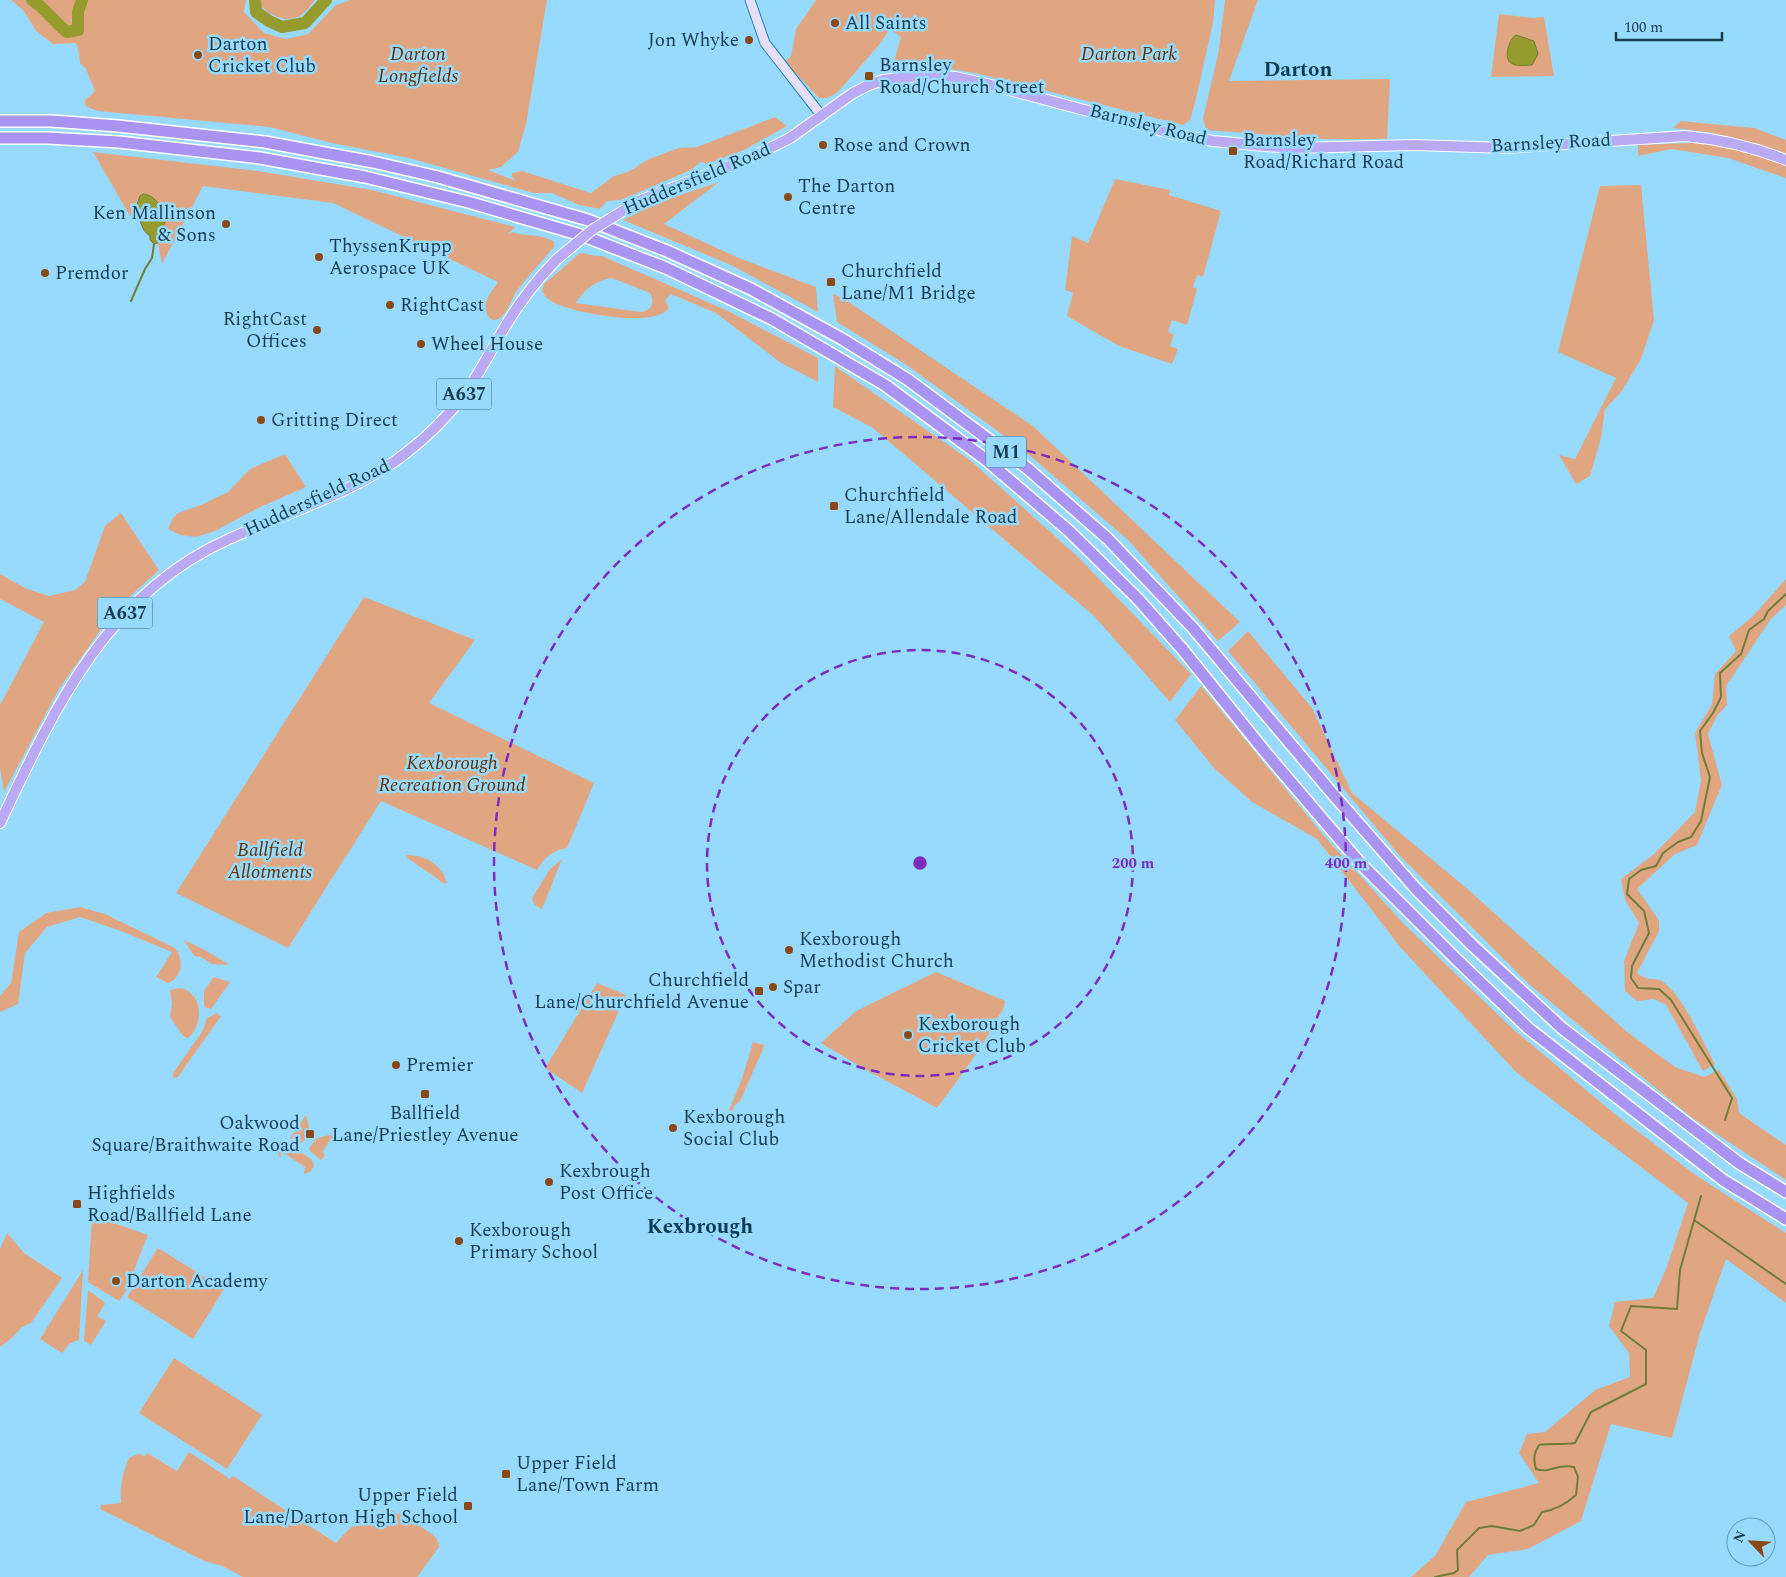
<svg xmlns="http://www.w3.org/2000/svg" width="1786" height="1577" font-family="Spectral,serif">
<style>
.green{fill:#e0a682;fill-rule:evenodd}
.water{fill:#959b2d;stroke:#6f7e37}
.lines{fill:none;stroke-linecap:round;stroke-linejoin:round}
.stream{stroke:#6f7e37;stroke-width:2}
.river{stroke:#959b2d;stroke-width:12}
.secondary-casing{stroke:#2582ac;stroke-width:11}
.trunk-casing{stroke:#fff;stroke-width:12}
.motorway-casing{stroke:#fff;stroke-width:14}
.secondary{stroke:#e5dffb;stroke-width:9}
.trunk{stroke:#baaaf4;stroke-width:10}
.motorway{stroke:#a995f1;stroke-width:11}
.trunk-bridge-casing{stroke:#fff;stroke-width:12;stroke-linecap:butt}
.trunk-bridge{stroke:#baaaf4;stroke-width:10}
.ring{fill:none;stroke:#7b2cbf;stroke-width:2.5;stroke-dasharray:9 6}
.poi-dot{fill:#8b4817;stroke:#98dafe;stroke-width:2}
.labels{text-anchor:middle;dominant-baseline:central;stroke-width:5;stroke-linejoin:round;paint-order:stroke}
.shield{fill:#98dafe;stroke:#3e6b83;stroke-width:1}
.shield-label{font-size:18px;font-weight:bold;fill:#173c4e}
.poi-label{font-size:19px;fill:#173c4e;stroke:#98dafe;text-anchor:start}
.park-label{font-size:19px;font-style:italic;fill:#662e00;stroke:#98dafe}
.street-label{font-size:19px;fill:#173c4e;stroke:#98dafe}
.quarter-label{font-size:21px;font-weight:bold;fill:#093c51;stroke:#98dafe}
.centre{fill:#7b2cbf;stroke:#98dafe;stroke-width:2.5}
.ring-label{font-size:15px;text-anchor:middle;font-weight:bold;fill:#7b2cbf;stroke:#98dafe;stroke-width:5;stroke-linejoin:round;paint-order:stroke}
</style>
<rect width="100%" height="100%" fill="#98dafe"/>
<!-- green -->
<g class="green">
<path d="M 11,0 L 76,0 L 71,21 L 81,29 L 82,11 L 87,0 L 246,0 L 244,12 L 264,33 L 286,39 L 308,34 L 336,5 L 351,0 L 547,0 L 526,124 L 518,152 L 501,167 L 488,170 L 516,181 L 512,177 L 512,173 L 522,171 L 591,193 L 614,176 L 628,172 L 649,159 L 679,148 L 697,147 L 775,117 L 787,126 L 744,150 L 708,164 L 701,162 L 691,170 L 621,200 L 607,201 L 600,209 L 579,205 L 552,193 L 534,193 L 409,158 L 332,143 L 269,127 L 98,111 L 87,107 L 84,101 L 95,91 L 86,69 L 80,63 L 78,47 L 75,43 L 53,44 L 36,31 L 24,11 Z"/>
<path d="M 260,0 L 315,0 C 311,5 306,12 301,15 C 287,24 270,16 260,5 Z"/>
<path d="M 816,0 L 1215,0 L 1213,23 L 1195,103 L 1190,120 L 1183,125 L 975,73 L 950,69 L 893,65 L 901,37 L 890,29 L 879,45 L 837,93 L 827,98 L 819,98 L 785,62 L 791,56 L 796,29 Z"/>
<path d="M 1225,0 L 1258,0 L 1229,81 L 1390,79 L 1387,139 L 1322,139 L 1206,130 L 1203,118 L 1218,55 Z"/>
<path d="M 1499,14 L 1533,18 L 1544,17 L 1554,76 L 1491,77 Z"/>
<path d="M 1681,121 L 1754,128 L 1786,140 L 1786,155 L 1762,146 L 1714,133 L 1673,128 Z"/>
<path d="M 1691,143 L 1736,146 L 1786,165 L 1786,178 L 1728,158 L 1672,149 L 1638,156 L 1638,145 Z"/>
<path d="M 93,152 L 258,171 L 372,190 L 515,227 L 508,234 L 512,232 C 525,237 542,233 554,242 L 554,247 C 542,261 529,275 518,289 C 512,298 509,309 502,316 C 492,327 483,313 486,302 C 488,295 494,289 498,282 L 333,203 L 203,186 L 162,264 L 158,243 L 161,232 L 161,207 L 157,201 L 148,194 L 137,200 L 135,209 L 130,216 Z"/>
<path d="M 1115,179 L 1170,190 L 1169,195 L 1221,211 L 1203,277 L 1197,275 L 1193,287 L 1197,289 L 1187,325 L 1172,320 L 1168,332 L 1174,334 L 1170,346 L 1178,349 L 1172,364 L 1119,346 L 1067,316 L 1073,293 L 1065,290 L 1072,236 L 1088,243 Z"/>
<path d="M 719,182 L 664,224 L 739,258 L 816,287 L 818,312 L 731,265 L 623,220 L 657,203 Z"/>
<path d="M 1641,185 L 1654,320 L 1641,359 L 1621,392 L 1605,409 L 1601,438 L 1590,476 L 1576,484 L 1559,455 L 1575,459 L 1616,378 L 1558,352 L 1600,186 Z"/>
<path d="M 580,253 C 588,253 594,257 602,256 L 726,310 L 818,358 L 818,382 L 781,363 L 716,313 L 671,294 L 665,300 L 669,308 C 654,329 571,313 551,301 C 546,298 544,295 542,290 L 544,284 ZM 612,278 L 650,293 C 655,303 652,310 641,312 L 576,303 C 583,290 597,280 612,278 Z"/>
<path d="M 833,294 L 844,299 L 1033,426 L 1240,622 L 1218,641 L 1128,540 L 1021,448 L 905,364 L 837,322 Z"/>
<path d="M 835,366 L 971,461 L 1077,556 L 1191,674 L 1170,702 L 1094,616 L 873,428 L 833,407 Z"/>
<path d="M 285,454 L 306,487 L 256,509 L 215,531 L 196,537 L 180,535 L 168,529 L 173,518 L 178,513 L 201,505 L 228,492 L 250,469 Z"/>
<path d="M 121,513 L 159,570 L 113,612 L 59,689 L 4,792 L 0,768 L 0,705 L 44,622 L 0,599 L 0,574 L 27,589 L 49,596 L 75,590 L 85,582 L 105,526 Z"/>
<path d="M 1786,579 L 1786,605 L 1770,620 L 1726,686 L 1727,705 L 1717,716 L 1708,734 L 1722,785 L 1697,845 L 1675,854 L 1637,889 L 1659,920 L 1659,931 L 1637,973 C 1648,982 1654,977 1662,981 C 1682,994 1703,1042 1715,1064 L 1703,1071 L 1666,1005 L 1654,999 L 1637,1001 L 1625,991 L 1624,961 L 1639,923 L 1625,900 L 1621,879 L 1654,854 L 1695,812 L 1701,781 L 1695,733 L 1712,704 L 1715,674 L 1736,651 L 1729,636 L 1752,617 Z"/>
<path d="M 364,597 L 475,640 L 429,703 L 594,783 L 567,848 C 553,850 544,858 537,870 L 381,801 L 288,948 L 176,893 Z"/>
<path d="M 1248,631 L 1312,708 L 1352,793 L 1464,886 L 1626,1031 L 1675,1067 L 1704,1077 L 1719,1070 L 1737,1099 L 1739,1113 L 1786,1145 L 1786,1180 L 1691,1117 L 1530,985 L 1400,856 L 1228,651 Z"/>
<path d="M 1201,686 L 1325,837 L 1404,924 L 1514,1030 L 1616,1115 L 1697,1176 L 1786,1233 L 1786,1303 L 1726,1259 L 1700,1333 L 1672,1438 L 1611,1424 L 1581,1521 L 1528,1549 L 1488,1555 L 1469,1577 L 1411,1577 L 1435,1556 L 1466,1502 L 1539,1483 L 1519,1453 L 1527,1434 L 1545,1432 L 1595,1390 L 1630,1377 L 1629,1353 L 1609,1326 L 1615,1302 L 1653,1298 L 1666,1269 L 1688,1203 L 1517,1073 L 1400,947 L 1317,839 L 1252,802 L 1214,768 L 1175,720 Z"/>
<path d="M 406,855 C 426,855 441,864 447,883 L 445,884 L 407,858 Z"/>
<path d="M 562,859 L 542,909 C 536,906 531,903 533,896 L 550,869 Z"/>
<path d="M 80,907 L 105,914 L 175,948 C 184,959 183,977 168,983 L 156,977 L 172,952 L 121,931 L 80,917 L 47,927 L 25,953 L 18,1004 L 0,1012 L 0,996 L 11,983 L 19,932 L 46,913 Z"/>
<path d="M 184,940 L 203,949 L 230,965 L 212,964 L 201,957 L 194,956 Z"/>
<path d="M 936,972 L 1005,1001 C 1004,1012 1000,1012 996,1021 C 979,1052 958,1080 937,1108 L 868,1071 L 821,1043 L 856,1011 Z"/>
<path d="M 214,977 L 230,982 L 211,1009 L 206,1008 L 204,1005 L 204,991 Z"/>
<path d="M 597,983 L 626,995 L 582,1093 L 545,1068 Z"/>
<path d="M 181,988 C 203,993 204,1025 188,1038 L 183,1036 L 170,1017 L 172,1003 L 170,990 Z"/>
<path d="M 217,1013 L 221,1016 L 178,1077 L 173,1078 L 173,1073 L 202,1032 L 207,1018 Z"/>
<path d="M 753,1042 L 764,1045 L 763,1049 L 740,1101 L 735,1105 L 732,1111 L 729,1110 L 742,1079 Z"/>
<path d="M 306,1115 L 310,1132 L 304,1141 L 299,1144 L 290,1138 Z"/>
<path d="M 334,1134 L 322,1152 L 325,1155 L 321,1160 L 310,1151 L 309,1148 L 317,1138 Z"/>
<path d="M 288,1144 L 312,1160 L 314,1166 L 310,1172 L 304,1174 L 305,1167 L 282,1152 L 280,1158 C 276,1152 281,1145 288,1144 Z"/>
<path d="M 94,1216 L 148,1235 L 125,1293 L 119,1301 L 88,1282 L 92,1217 Z"/>
<path d="M 7,1233 L 24,1253 L 62,1278 L 31,1323 L 22,1327 L 13,1337 L 0,1347 L 0,1249 Z"/>
<path d="M 158,1248 L 224,1289 L 193,1339 L 127,1297 Z"/>
<path d="M 83,1270 L 79,1340 L 69,1344 L 62,1353 L 40,1339 Z"/>
<path d="M 88,1290 L 103,1301 L 105,1304 L 97,1316 L 106,1321 L 91,1345 L 84,1341 Z"/>
<path d="M 174,1358 L 262,1415 L 227,1469 L 139,1413 Z"/>
<path d="M 189,1452 L 230,1479 L 233,1476 L 336,1543 L 351,1527 L 363,1525 L 376,1513 L 388,1509 C 397,1512 432,1532 437,1539 C 438,1541 438,1544 439,1547 L 417,1577 L 243,1577 L 222,1566 L 204,1561 L 100,1509 L 101,1505 L 121,1503 C 120,1485 122,1475 129,1458 L 138,1454 L 145,1456 L 147,1453 L 177,1471 Z"/>
</g>
<!-- water -->
<g class="water">
<path d="M 1516,35 L 1534,41 L 1538,54 L 1532,65 C 1526,65 1517,67 1511,63 C 1503,59 1509,39 1516,35 Z"/>
<path d="M 143,194 C 149,194 154,198 157,202 C 176,222 159,223 158,243 L 154,244 L 150,240 L 150,236 C 140,230 141,218 135,209 L 140,196 Z"/>
</g>
<g class="lines">
<!-- stream -->
<g class="stream">
<path d="M 131,301 L 145,269 L 152,258 L 154,244"/>
<path d="M 1725,1120 L 1732,1098 L 1671,1000 L 1659,989 L 1638,988 L 1631,978 L 1632,966 L 1649,933 L 1644,911 L 1627,894 L 1629,879 L 1641,870 L 1656,866 L 1663,853 L 1678,842 L 1691,837 L 1701,821 L 1710,777 L 1702,753 L 1700,731 L 1713,713 L 1721,697 L 1720,673 L 1741,654 L 1749,630 L 1764,619 L 1768,611 L 1786,594"/>
<path d="M 1694,1220 L 1786,1284"/>
<path d="M 1435,1577 L 1454,1573 L 1458,1570 L 1457,1550 L 1479,1528 L 1492,1526 L 1520,1531 L 1534,1525 L 1542,1512 C 1556,1510 1566,1504 1576,1495 L 1578,1477 L 1574,1467 C 1557,1463 1551,1474 1536,1469 C 1533,1459 1534,1453 1539,1445 C 1551,1443 1563,1445 1575,1443 L 1591,1412 L 1646,1384 L 1646,1350 L 1621,1331 L 1631,1306 L 1677,1309 L 1680,1270 L 1701,1196"/>
</g>
<!-- river -->
<g class="river">
<path d="M 32,0 C 46,9 54,22 67,32 L 78,30 L 78,12 L 82,0"/>
<path d="M 255,0 L 256,12 L 269,21 L 282,27 L 305,23 L 326,0"/>
</g>
<!-- secondary casing -->
<g class="secondary-casing">
<path id="secondary" d="M 750,0 L 765,43 L 821,115"/>
</g>
<!-- trunk casing -->
<g class="trunk-casing">
<g id="trunk">
<path d="M 639,201 L 750,158 L 790,138 L 853,93 L 869,85 L 883,80 L 928,75 L 955,77 L 987,84 L 1170,133 L 1213,141 L 1265,146 L 1295,148 L 1414,145 L 1507,148 L 1685,136 C 1720,139 1753,147 1786,160"/>
<path d="M 0,823 C 54,709 107,593 229,539 C 286,513 357,492 406,453 C 427,437 447,417 464,395 C 480,373 492,348 506,325 C 520,301 537,280 556,260"/>
</g>
</g>
<!-- motorway casing -->
<g class="motorway-casing">
<g id="motorway">
<path d="M 0,121 L 51,121 L 118,126 L 265,142 L 373,162 L 438,177 L 588,220 L 667,251 L 751,289 L 842,339 L 907,379 L 1027,468 L 1107,538 L 1193,628 L 1331,792 L 1416,889 L 1473,946 L 1563,1029 L 1739,1163 L 1786,1192"/>
<path d="M 0,138 L 48,138 L 119,142 L 260,158 L 365,177 L 468,202 L 581,235 L 666,268 L 772,319 L 885,385 L 985,459 L 1069,531 L 1138,599 L 1183,650 L 1266,753 L 1360,863 L 1455,958 L 1528,1028 L 1723,1180 L 1786,1219"/>
</g>
</g>
<!-- secondary -->
<use href="#secondary" class="secondary"/>
<!-- trunk -->
<use href="#trunk" class="trunk"/>
<!-- motorway -->
<use href="#motorway" class="motorway"/>
<!-- trunk-bridge casing -->
<g class="trunk-bridge-casing">
<path id="trunk-bridge" d="M 556,260 L 592,230 L 639,201"/>
</g>
<!-- trunk-bridge -->
<use href="#trunk-bridge" class="trunk-bridge"/>
</g>
<!-- distance rings -->
<g class="ring">
<circle cx="920" cy="863" r="213"/>
<circle cx="920" cy="863" r="426"/>
</g>
<!-- markers -->
<g class="poi-dot">
<circle cx="835" cy="23" r="5"/>
<circle cx="749" cy="40" r="5"/>
<circle cx="198" cy="55" r="5"/>
<rect x="864" y="71" width="10" height="10" rx="2.5"/>
<circle cx="823" cy="145" r="5"/>
<rect x="1228" y="146" width="10" height="10" rx="2.5"/>
<circle cx="788" cy="197" r="5"/>
<circle cx="226" cy="224" r="5"/>
<circle cx="319" cy="257" r="5"/>
<circle cx="45" cy="273" r="5"/>
<rect x="826" y="277" width="10" height="10" rx="2.5"/>
<circle cx="390" cy="305" r="5"/>
<circle cx="317" cy="330" r="5"/>
<circle cx="421" cy="344" r="5"/>
<circle cx="261" cy="420" r="5"/>
<rect x="829" y="501" width="10" height="10" rx="2.5"/>
<circle cx="789" cy="950" r="5"/>
<circle cx="773" cy="987" r="5"/>
<rect x="754" y="986" width="10" height="10" rx="2.5"/>
<circle cx="908" cy="1035" r="5"/>
<circle cx="396" cy="1065" r="5"/>
<rect x="420" y="1089" width="10" height="10" rx="2.5"/>
<circle cx="673" cy="1128" r="5"/>
<rect x="305" y="1129" width="10" height="10" rx="2.5"/>
<circle cx="549" cy="1182" r="5"/>
<rect x="72" y="1199" width="10" height="10" rx="2.5"/>
<circle cx="459" cy="1241" r="5"/>
<circle cx="116" cy="1281" r="5"/>
<rect x="501" y="1469" width="10" height="10" rx="2.5"/>
<rect x="463" y="1501" width="10" height="10" rx="2.5"/>
</g>
<g class="labels">
<!-- shield labels -->
<g class="shield">
<rect x="436.5" y="378.5" width="55" height="31" rx="4"/>
<rect x="986" y="436.5" width="40" height="31" rx="4"/>
<rect x="97.5" y="597.5" width="55" height="31" rx="4"/>
</g>
<g class="shield-label">
<text x="464" y="394">A637</text>
<text x="1006" y="452">M1</text>
<text x="125" y="613">A637</text>
</g>
<!-- poi labels -->
<g class="poi-label">
<text x="845" y="23">All Saints</text>
<text x="739" y="40" text-anchor="end">Jon Whyke</text>
<text x="208" y="44">Darton<tspan x="208" dy="22">Cricket Club</tspan></text>
<text x="879" y="65">Barnsley<tspan x="879" dy="22">Road/Church Street</tspan></text>
<text x="1243" y="140">Barnsley<tspan x="1243" dy="22">Road/Richard Road</tspan></text>
<text x="833" y="145">Rose and Crown</text>
<text x="798" y="186">The Darton<tspan x="798" dy="22">Centre</tspan></text>
<text x="216" y="213" text-anchor="end">Ken Mallinson<tspan x="216" dy="22">&amp; Sons</tspan></text>
<text x="329" y="246">ThyssenKrupp<tspan x="329" dy="22">Aerospace UK</tspan></text>
<text x="841" y="271">Churchfield<tspan x="841" dy="22">Lane/M1 Bridge</tspan></text>
<text x="55" y="273">Premdor</text>
<text x="400" y="305">RightCast</text>
<text x="307" y="319" text-anchor="end">RightCast<tspan x="307" dy="22">Offices</tspan></text>
<text x="431" y="344">Wheel House</text>
<text x="271" y="420">Gritting Direct</text>
<text x="844" y="495">Churchfield<tspan x="844" dy="22">Lane/Allendale Road</tspan></text>
<text x="799" y="939">Kexborough<tspan x="799" dy="22">Methodist Church</tspan></text>
<text x="749" y="980" text-anchor="end">Churchfield<tspan x="749" dy="22">Lane/Churchfield Avenue</tspan></text>
<text x="783" y="987">Spar</text>
<text x="918" y="1024">Kexborough<tspan x="918" dy="22">Cricket Club</tspan></text>
<text x="406" y="1065">Premier</text>
<text x="425" y="1113" text-anchor="middle">Ballfield<tspan x="425" dy="22">Lane/Priestley Avenue</tspan></text>
<text x="683" y="1117">Kexborough<tspan x="683" dy="22">Social Club</tspan></text>
<text x="300" y="1123" text-anchor="end">Oakwood<tspan x="300" dy="22">Square/Braithwaite Road</tspan></text>
<text x="559" y="1171">Kexbrough<tspan x="559" dy="22">Post Office</tspan></text>
<text x="87" y="1193">Highfields<tspan x="87" dy="22">Road/Ballfield Lane</tspan></text>
<text x="469" y="1230">Kexborough<tspan x="469" dy="22">Primary School</tspan></text>
<text x="126" y="1281">Darton Academy</text>
<text x="516" y="1463">Upper Field<tspan x="516" dy="22">Lane/Town Farm</tspan></text>
<text x="458" y="1495" text-anchor="end">Upper Field<tspan x="458" dy="22">Lane/Darton High School</tspan></text>
</g>
<!-- park labels -->
<g class="park-label">
<text x="418" y="54">Darton<tspan x="418" dy="22">Longfields</tspan></text>
<text x="1129" y="54">Darton Park</text>
<text x="452" y="763">Kexborough<tspan x="452" dy="22">Recreation Ground</tspan></text>
<text x="270" y="850">Ballfield<tspan x="270" dy="22">Allotments</tspan></text>
</g>
<!-- street labels -->
<g class="street-label">
<text transform="translate(1148 125) rotate(14)">Barnsley Road</text>
<text transform="translate(1551 143) rotate(-3)">Barnsley Road</text>
<text transform="translate(697 179) rotate(-23)">Huddersfield Road</text>
<text transform="translate(317 498) rotate(-25)">Huddersfield Road</text>
</g>
<!-- quarter labels -->
<g class="quarter-label">
<text x="1298" y="70">Darton</text>
<text x="700" y="1227">Kexbrough</text>
</g>
</g>
<circle cx="920" cy="863" r="8" class="centre"/>
<g class="ring-label">
<text x="1133" y="868">200 m</text>
<text x="1346" y="868">400 m</text>
</g>
<!-- north arrow -->
<g transform="translate(1751 1542) rotate(295)"><circle r="24" fill="#98dafe" stroke="#649bb8"/>
<path d="M0-4L9 19L0 12L-9 19Z" fill="#8b4817"/>
<text y="-8" font-size="14" font-weight="bold" text-anchor="middle" fill="#173c4e">N</text>
</g>
<!-- scale -->
<path d="M1616 32v8h106v-8" fill="none" stroke="#173c4e" stroke-width="2.5"/>
<text x="1624" y="32" font-size="15" fill="#173c4e" stroke="#98dafe" stroke-width="4" paint-order="stroke">100 m</text>
</svg>
